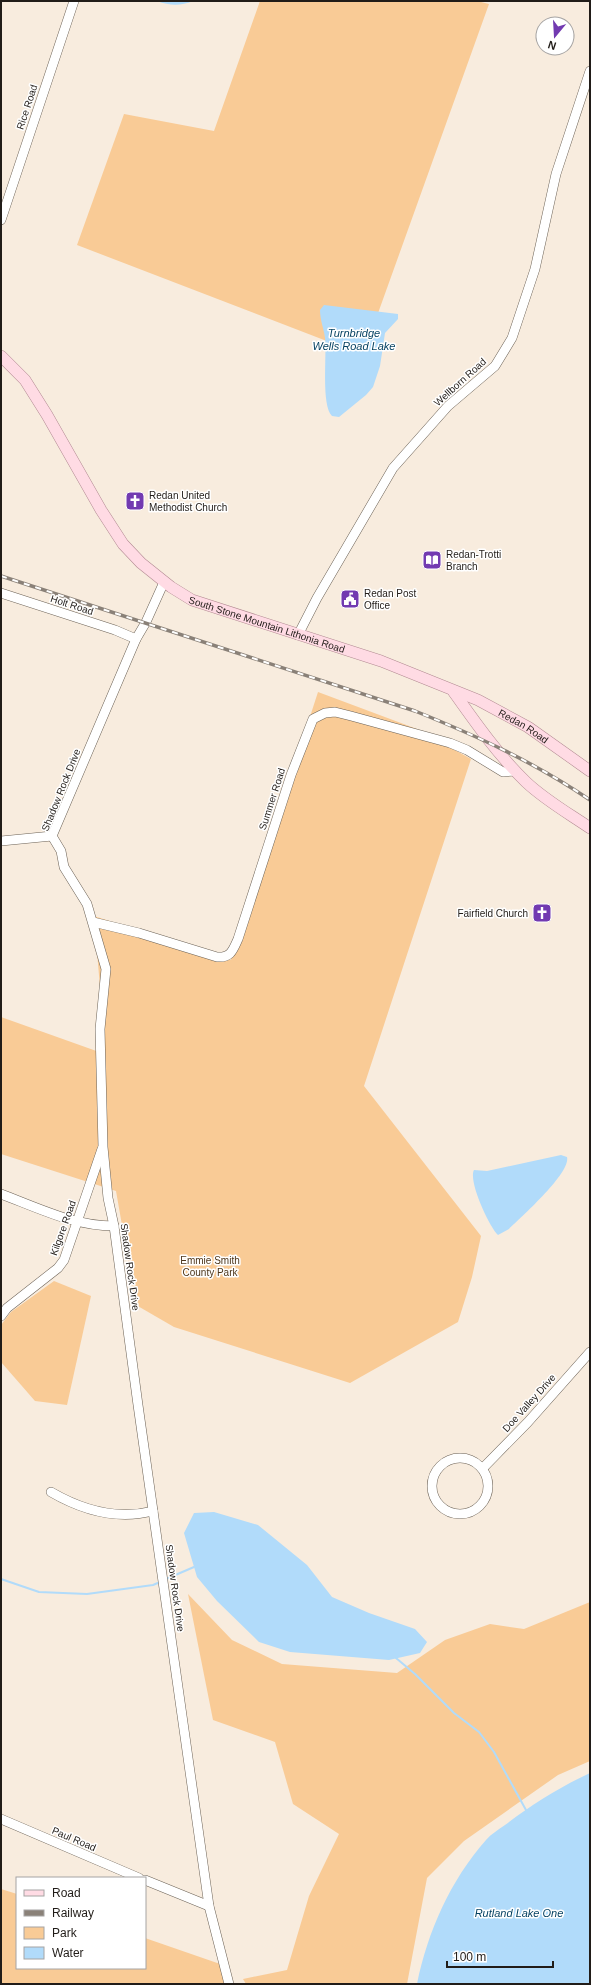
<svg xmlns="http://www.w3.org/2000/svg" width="591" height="1985" font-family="Arial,sans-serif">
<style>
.green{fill:#f9cb96}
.water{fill:#b1dbfa}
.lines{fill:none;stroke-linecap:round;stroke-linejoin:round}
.stream{stroke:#b1dbfa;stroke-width:2}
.minor-casing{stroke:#6c6256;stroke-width:10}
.major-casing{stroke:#b18991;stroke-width:12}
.minor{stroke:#fff;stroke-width:9}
.major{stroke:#ffdbe4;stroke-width:11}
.rail-casing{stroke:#8a8178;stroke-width:3.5}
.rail{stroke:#fff;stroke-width:2;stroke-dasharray:6;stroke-linecap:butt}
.labels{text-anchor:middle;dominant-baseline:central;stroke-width:3;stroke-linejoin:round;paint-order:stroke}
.street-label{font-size:10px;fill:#211c18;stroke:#fff}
.poi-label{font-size:10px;fill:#211c18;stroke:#fff;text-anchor:start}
.park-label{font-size:10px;fill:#4d361a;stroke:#fff}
.water-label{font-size:11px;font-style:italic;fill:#003e5f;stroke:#fff}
</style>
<rect width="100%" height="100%" fill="#f8ecde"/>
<!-- green -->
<g class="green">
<path d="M 260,1 L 477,1 L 489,4 L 363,355 L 77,245 L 124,114 L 214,131 Z"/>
<path d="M 318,692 L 417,729 L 471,759 L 364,1086 L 481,1236 L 472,1277 L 458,1322 L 350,1383 L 174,1327 L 136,1305 L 116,1191 L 1,1154 L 1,1017 L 102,1053 L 102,1011 L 94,916 L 231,960 Z"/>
<path d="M 54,1281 L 91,1296 L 67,1405 L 35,1401 L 1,1362 L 1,1325 L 11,1312 Z"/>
<path d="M 188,1594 L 232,1640 L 282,1664 L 397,1673 L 445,1640 L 490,1624 L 524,1629 L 590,1602 L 590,1761 L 558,1775 L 464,1841 L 427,1878 L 407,1984 L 246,1984 L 243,1979 L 287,1970 L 309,1896 L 339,1834 L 293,1804 L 275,1742 L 213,1720 Z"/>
<path d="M 1,1889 L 17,1894 L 17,1968 L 145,1968 L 145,1938 L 223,1965 L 231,1984 L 1,1984 Z"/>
</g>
<!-- water -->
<g class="water">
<path d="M 157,1 L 193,1 C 181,6 170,6 157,1 Z"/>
<path d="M 324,305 L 398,314 L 398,319 L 385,333 L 380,366 L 373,387 L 366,395 L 339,417 L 332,416 C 321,405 327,355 325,338 C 324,329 320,320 320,310 Z"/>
<path d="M 561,1155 L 567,1157 C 571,1173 521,1217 509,1229 L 498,1235 C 489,1226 468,1181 474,1170 L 487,1171 Z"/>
<path d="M 214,1512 L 258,1525 L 307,1565 L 332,1597 L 369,1613 L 415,1629 L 427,1642 L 420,1653 L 389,1660 L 290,1652 L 259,1642 L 217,1601 L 197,1577 L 184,1533 L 194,1513 Z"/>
<path d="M 590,1773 L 590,1984 L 417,1984 C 428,1931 450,1881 486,1840 C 491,1834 498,1830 505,1825 C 531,1805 560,1787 590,1773 Z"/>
</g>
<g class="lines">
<!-- stream -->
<g class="stream">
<path d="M 1,1579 L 39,1592 L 87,1594 L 153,1585 L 160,1582"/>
<path d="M 166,1579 L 194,1567"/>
<path d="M 396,1658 L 415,1674 L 454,1713 L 479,1732 L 494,1752 L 526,1810"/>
</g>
<!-- minor casing -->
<g class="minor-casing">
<g id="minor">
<path d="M 1,220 L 74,1"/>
<path d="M 164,582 L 146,622 L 136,639 L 52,836 L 61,851 L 64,867 L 87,904 L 106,969 L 100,1029 L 103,1147 L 108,1198 L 114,1226 L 138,1405 L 209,1906 L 229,1984"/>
<path d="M 1,593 L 115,630 L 136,639"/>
<path d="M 298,635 L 317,598 L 393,468 L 448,406 L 495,366 L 512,338 L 535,269 L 556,174 L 590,71"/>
<path d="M 1,841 L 52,836"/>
<path d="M 93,922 L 139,933 L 217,957 C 231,958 233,950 238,939 L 291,775 L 313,719 L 325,713 L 335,712 L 351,716 L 450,743 L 467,750 L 503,772 L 515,771"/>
<path d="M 1,1194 C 38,1208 74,1226 114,1226"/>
<path d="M 1,1316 L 7,1308 L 58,1268 L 64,1260 L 102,1149"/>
<circle cx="460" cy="1486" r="28"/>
<path d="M 483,1468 L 528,1422 L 590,1352"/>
<path d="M 51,1492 C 82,1510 118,1520 153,1511"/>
<path d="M 1,1819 L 139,1878"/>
<path d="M 145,1880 L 209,1906"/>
</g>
</g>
<!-- major casing -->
<g class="major-casing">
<g id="major">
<path id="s1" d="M 1,356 L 25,380 L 47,415 L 101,510 L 123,544 L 141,563 L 171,587 L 192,600 L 381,661 L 478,700 L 528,727 L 590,771"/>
<path d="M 453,691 C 475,722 498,755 526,782 C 545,800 568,813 590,828"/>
</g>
</g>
<!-- minor -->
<use href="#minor" class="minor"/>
<!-- major -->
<use href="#major" class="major"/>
<!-- rail casing -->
<g class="rail-casing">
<path id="rail" d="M 1,576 L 415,711 C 477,736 534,762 590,800"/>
</g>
<!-- rail -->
<use href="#rail" class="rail"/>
</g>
<!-- icons -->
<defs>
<g id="church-square" transform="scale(1)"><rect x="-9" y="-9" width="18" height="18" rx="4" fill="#723ab1" stroke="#fff"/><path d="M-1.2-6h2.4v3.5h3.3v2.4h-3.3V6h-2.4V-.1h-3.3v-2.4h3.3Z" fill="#fff"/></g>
<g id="library-square" transform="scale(1)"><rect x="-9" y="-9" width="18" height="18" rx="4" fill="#723ab1" stroke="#fff"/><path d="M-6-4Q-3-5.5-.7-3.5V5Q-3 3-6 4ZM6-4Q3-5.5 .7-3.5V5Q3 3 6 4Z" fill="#fff"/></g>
<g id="civic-square" transform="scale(1)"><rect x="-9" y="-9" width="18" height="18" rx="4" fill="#723ab1" stroke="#fff"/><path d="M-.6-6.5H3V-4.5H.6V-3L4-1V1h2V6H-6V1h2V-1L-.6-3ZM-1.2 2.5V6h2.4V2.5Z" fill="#fff"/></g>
</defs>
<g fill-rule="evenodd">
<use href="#church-square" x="135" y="501"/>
<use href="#library-square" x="432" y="560"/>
<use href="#civic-square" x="350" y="599"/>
<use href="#church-square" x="542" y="913"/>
</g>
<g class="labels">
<!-- street labels -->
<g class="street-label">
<text transform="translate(27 107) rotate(-72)">Rice Road</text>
<text transform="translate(460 382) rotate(-42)">Wellborn Road</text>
<text transform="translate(72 605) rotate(18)">Holt Road</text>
<text stroke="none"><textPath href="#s1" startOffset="393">South Stone Mountain Lithonia Road</textPath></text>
<text stroke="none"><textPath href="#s1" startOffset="670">Redan Road</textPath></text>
<text transform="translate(61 790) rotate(-68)">Shadow Rock Drive</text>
<text transform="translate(272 799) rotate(-72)">Summer Road</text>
<text transform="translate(63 1228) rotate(-70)">Kilgore Road</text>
<text transform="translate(130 1267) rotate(82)">Shadow Rock Drive</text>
<text transform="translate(529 1403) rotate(-48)">Doe Valley Drive</text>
<text transform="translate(175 1588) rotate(82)">Shadow Rock Drive</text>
<text transform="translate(74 1839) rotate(23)">Paul Road</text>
</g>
<!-- poi labels -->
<g class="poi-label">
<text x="149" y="495">Redan United<tspan x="149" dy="12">Methodist Church</tspan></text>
<text x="446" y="554">Redan-Trotti<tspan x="446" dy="12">Branch</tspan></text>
<text x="364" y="593">Redan Post<tspan x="364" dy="12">Office</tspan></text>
<text x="528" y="913" text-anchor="end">Fairfield Church</text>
</g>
<!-- park labels -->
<g class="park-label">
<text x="210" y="1260">Emmie Smith<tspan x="210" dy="12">County Park</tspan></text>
</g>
<!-- water labels -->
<g class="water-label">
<text x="354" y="333">Turnbridge<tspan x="354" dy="13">Wells Road Lake</tspan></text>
<text x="519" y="1913">Rutland Lake One</text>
</g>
</g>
<!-- border -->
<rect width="591" height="1985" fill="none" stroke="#211c18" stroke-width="4"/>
<!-- legend -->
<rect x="16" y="1877" width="130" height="92" fill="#ffffff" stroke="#a6a4a3"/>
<rect x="24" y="1890" width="20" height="6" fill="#ffdbe4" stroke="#a6a4a3"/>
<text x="52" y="1897" font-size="12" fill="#211c18">Road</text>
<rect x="24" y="1910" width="20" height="6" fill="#8a8178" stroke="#a6a4a3"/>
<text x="52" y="1917" font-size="12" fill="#211c18">Railway</text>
<rect x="24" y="1927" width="20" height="12" fill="#f9cb96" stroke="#a6a4a3"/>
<text x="52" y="1937" font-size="12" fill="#211c18">Park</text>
<rect x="24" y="1947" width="20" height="12" fill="#b1dbfa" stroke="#a6a4a3"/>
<text x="52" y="1957" font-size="12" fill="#211c18">Water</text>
<!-- north arrow -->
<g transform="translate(555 36) rotate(198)"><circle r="19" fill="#ffffff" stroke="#a6a4a3"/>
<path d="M0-3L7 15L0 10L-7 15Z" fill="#723ab1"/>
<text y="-6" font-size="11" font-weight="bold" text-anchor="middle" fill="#211c18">N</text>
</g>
<!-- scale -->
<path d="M447 1961v6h106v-6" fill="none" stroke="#211c18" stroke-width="2"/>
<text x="453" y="1961" font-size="12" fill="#211c18" stroke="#ffffff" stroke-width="3" paint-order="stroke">100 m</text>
</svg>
